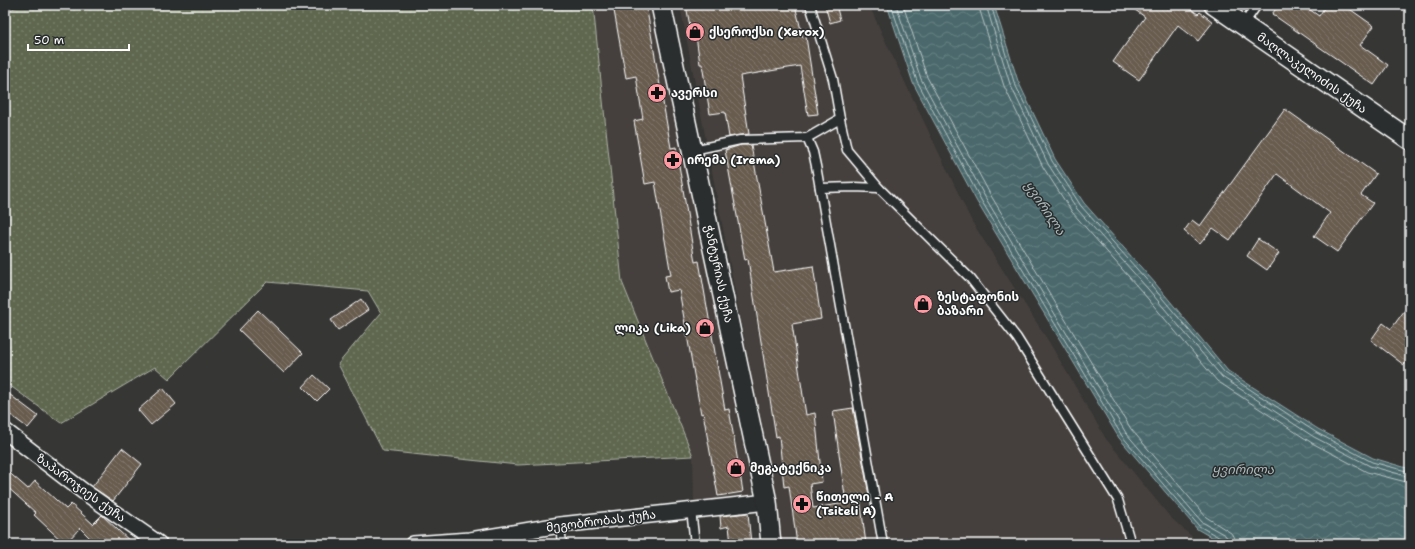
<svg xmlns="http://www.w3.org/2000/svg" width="1415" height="549" font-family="'Shantell Sans','Noto Sans Georgian',sans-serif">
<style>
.built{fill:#45413d}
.grass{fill:url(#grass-dots);stroke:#afb4a7}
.water{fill:url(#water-waves);stroke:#93a5a7}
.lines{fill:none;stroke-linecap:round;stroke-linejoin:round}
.shore{stroke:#b7c3c4;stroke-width:1}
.building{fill:url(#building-back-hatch);stroke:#fff}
.service-casing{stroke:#fff;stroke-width:11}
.minor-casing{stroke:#fff;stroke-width:18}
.tertiary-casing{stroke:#fff;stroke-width:22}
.service{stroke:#2a2d2e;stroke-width:8}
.minor{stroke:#2a2d2e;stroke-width:15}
.tertiary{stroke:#2a2d2e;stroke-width:19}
.labels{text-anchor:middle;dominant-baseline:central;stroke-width:3;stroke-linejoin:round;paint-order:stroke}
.poi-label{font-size:12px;font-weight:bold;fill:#fff;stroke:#2a2d2e;text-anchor:start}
.street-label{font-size:12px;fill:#fff;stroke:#2a2d2e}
.water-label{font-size:13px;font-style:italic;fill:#aebcbd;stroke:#2a2d2e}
</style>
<defs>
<pattern id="grass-dots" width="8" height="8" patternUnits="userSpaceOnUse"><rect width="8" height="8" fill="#5f684f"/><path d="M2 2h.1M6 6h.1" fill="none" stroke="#777f69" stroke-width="1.8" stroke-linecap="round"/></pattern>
<pattern id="water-waves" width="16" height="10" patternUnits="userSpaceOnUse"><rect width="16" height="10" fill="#4b696c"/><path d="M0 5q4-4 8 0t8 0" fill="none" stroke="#668082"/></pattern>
<pattern id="building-back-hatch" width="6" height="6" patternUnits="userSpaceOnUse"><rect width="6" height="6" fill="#685b4f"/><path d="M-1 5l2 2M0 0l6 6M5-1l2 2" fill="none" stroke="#7f7469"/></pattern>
</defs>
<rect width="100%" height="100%" fill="#363635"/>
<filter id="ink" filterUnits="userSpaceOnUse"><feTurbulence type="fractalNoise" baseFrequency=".025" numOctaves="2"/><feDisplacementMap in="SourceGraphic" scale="8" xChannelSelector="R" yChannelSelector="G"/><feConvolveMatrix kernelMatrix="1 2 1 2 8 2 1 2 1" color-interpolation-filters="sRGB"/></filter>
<g filter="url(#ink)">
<!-- built -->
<g class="built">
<path d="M 593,5 L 652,5 L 753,494 L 694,501 L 693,456 L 622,282 Z"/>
<path d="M 680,5 L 869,5 L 888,47 L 972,222 L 1049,342 L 1106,439 L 1170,517 L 1200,544 L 783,544 L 776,504 Z"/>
</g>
<!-- grass -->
<path class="grass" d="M 21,5 L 593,5 L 622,282 L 693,456 L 518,465 L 383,451 L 338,364 L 381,313 L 368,291 L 267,282 L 169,379 L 155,367 L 61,423 L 5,382 L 5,12 Z"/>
<!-- water -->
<path class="water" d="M 887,5 L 994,5 L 1018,81 L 1055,159 L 1084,203 L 1155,283 L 1228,371 L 1318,429 L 1373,458 L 1410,469 L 1410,544 L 1223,544 L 1197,529 L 1119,438 L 977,202 L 913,83 Z"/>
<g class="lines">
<!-- shore -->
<g class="shore">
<path d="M 891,5 L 917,81 L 981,200 L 1122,436 L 1199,526 L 1222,539 L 1224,544"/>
<path d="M 896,5 L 921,79 L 985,197 L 1126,433 L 1202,522 L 1225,535 L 1228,539 L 1229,544"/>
<path d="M 903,5 L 927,77 L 990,194 L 1131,429 L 1206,517 L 1231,533 L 1234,538 L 1235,544"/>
<path d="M 980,5 L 980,11 L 1004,86 L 1043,167 L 1072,212 L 1143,293 L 1217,381 L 1312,443 L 1367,472 L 1410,483"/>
<path d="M 986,5 L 1010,84 L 1048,164 L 1077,209 L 1148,289 L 1222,377 L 1314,437 L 1370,466 L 1410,477"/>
<path d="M 991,5 L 1014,82 L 1052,161 L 1081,206 L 1152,286 L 1225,373 L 1317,433 L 1372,462 L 1410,472"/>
</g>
</g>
<!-- building -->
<g class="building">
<path d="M 613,5 L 646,5 L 671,148 L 676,147 L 695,262 L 699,261 L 725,410 L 729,409 L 743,492 L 718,496 L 703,413 L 701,414 L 679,290 L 668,292 L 665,276 L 671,275 L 655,182 L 645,184 L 634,121 L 643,119 L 636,76 L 626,78 Z"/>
<path d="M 686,5 L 795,5 L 803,38 L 806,37 L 818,114 L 808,115 L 800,66 L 740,76 L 749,134 L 729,137 L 725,112 L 710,114 L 702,64 L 700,64 L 696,36 L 692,37 Z"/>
<path d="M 825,5 L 836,5 L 840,20 L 830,23 Z"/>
<path d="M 1128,5 L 1185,5 L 1198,14 L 1200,12 L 1213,22 L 1198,41 L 1178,25 L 1139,80 L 1113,62 L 1145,17 Z"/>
<path d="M 1279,5 L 1303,5 L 1319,16 L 1326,5 L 1344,5 L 1374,26 L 1360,45 L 1388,65 L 1374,85 L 1272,14 Z"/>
<path d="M 1285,109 L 1376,174 L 1361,195 L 1373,203 L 1337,252 L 1314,236 L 1330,213 L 1277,174 L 1230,240 L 1213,228 L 1200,244 L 1184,231 L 1192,220 L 1200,226 Z"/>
<path d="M 741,145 L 751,145 L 774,272 L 813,266 L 821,319 L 792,324 L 806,415 L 815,413 L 822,482 L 810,484 L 813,508 L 846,503 L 833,411 L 853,408 L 869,495 L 860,497 L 866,544 L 797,544 L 789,486 L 784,487 L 779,436 L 776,437 L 748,259 L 745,260 L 725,150 Z"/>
<path d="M 1258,239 L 1279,253 L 1267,270 L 1247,256 Z"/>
<path d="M 361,299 L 368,310 L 338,330 L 331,320 Z"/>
<path d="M 1410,303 L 1410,357 L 1404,365 L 1371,340 L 1383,323 L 1391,329 Z"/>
<path d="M 258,310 L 303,353 L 284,373 L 239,330 Z"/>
<path d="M 314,375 L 329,389 L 317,401 L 303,387 Z"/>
<path d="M 163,388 L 176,404 L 151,425 L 138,410 Z"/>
<path d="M 5,391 L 38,416 L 28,428 L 5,411 Z"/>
<path d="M 122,448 L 142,464 L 113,501 L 92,487 Z"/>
<path d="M 5,469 L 28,489 L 35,481 L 66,509 L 71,504 L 93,524 L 102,515 L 133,544 L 96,544 L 80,528 L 65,544 L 34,515 L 36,513 L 5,485 Z"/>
<path d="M 748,513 L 751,544 L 731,544 L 729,526 L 721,528 L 720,516 Z"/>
</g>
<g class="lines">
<!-- service casing -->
<g class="service-casing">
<g id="service">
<path d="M 1243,25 L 1257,5"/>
<path d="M 840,119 L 847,150 L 879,188"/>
<path d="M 807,138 L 840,119 L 833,79 L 810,5"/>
<path d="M 693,150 L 740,140 L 807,138 L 813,152 L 816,166 L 883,544"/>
<path d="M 820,188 L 854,187 L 879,188 L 970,278 L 1017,338 L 1118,500 L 1131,544"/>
<path d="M 691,510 L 695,544"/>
<path d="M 560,525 L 562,544"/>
</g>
</g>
<!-- minor casing -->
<g class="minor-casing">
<g id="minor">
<path d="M 5,431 L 83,491 L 159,544"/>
<path d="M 413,544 L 470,540 L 560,525 L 767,502"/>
</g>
</g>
<!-- tertiary casing -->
<g class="tertiary-casing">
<g id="tertiary">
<path d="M 661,5 L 767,502 L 771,544"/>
<path d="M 1214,5 L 1410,140"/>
</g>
</g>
<!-- service -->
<use href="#service" class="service"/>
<!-- minor -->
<use href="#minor" class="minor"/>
<!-- tertiary -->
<use href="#tertiary" class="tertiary"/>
</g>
</g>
<!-- icons -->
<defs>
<g id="shop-disc" transform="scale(1)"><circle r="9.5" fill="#ff9aa2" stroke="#2a2d2e"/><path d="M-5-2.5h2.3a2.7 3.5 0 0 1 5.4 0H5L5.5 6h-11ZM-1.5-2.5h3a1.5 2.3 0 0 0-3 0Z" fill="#111"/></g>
<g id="pharmacy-disc" transform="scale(1)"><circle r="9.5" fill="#ff9aa2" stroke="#2a2d2e"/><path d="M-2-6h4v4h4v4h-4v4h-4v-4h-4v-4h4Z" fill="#111"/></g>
</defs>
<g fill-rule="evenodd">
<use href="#shop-disc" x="695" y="32"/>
<use href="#pharmacy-disc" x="657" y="93"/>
<use href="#pharmacy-disc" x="673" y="160"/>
<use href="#shop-disc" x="923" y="304"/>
<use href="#shop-disc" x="705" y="328"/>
<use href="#shop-disc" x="736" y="468"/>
<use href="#pharmacy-disc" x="802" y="504"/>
</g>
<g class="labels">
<!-- poi labels -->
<g class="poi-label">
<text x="709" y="32">ქსეროქსი (Xerox)</text>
<text x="671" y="93">ავერსი</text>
<text x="687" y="160">ირემა (Irema)</text>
<text x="937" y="297">ზესტაფონის<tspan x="937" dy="14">ბაზარი</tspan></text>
<text x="691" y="328" text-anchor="end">ლიკა (Lika)</text>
<text x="750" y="468">მეგატექნიკა</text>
<text x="816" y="497">წითელი - A<tspan x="816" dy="14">(Tsiteli A)</tspan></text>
</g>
<!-- street labels -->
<g class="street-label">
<text transform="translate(1312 73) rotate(35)">მაღლაკელიძის ქუჩა</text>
<text transform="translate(719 274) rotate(78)">ჭანტურიას ქუჩა</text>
<text transform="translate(81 488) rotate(36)">ზაპაროჯიეს ქუჩა</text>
<text transform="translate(601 521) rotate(-7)">მეგობრობას ქუჩა</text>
</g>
<!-- water labels -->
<g class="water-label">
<text transform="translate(1045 208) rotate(56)">ყვირილა</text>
<text x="1243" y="469">ყვირილა</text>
</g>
</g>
<!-- margin -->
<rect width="1415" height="549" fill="none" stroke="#2a2d2e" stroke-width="20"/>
<rect x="10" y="10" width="1395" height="529" fill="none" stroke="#fff" stroke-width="1.5" filter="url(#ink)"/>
<!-- scale -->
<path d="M28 44v6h101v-6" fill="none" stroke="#ffffff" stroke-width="2"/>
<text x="34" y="44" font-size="12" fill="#ffffff" stroke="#2a2d2e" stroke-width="3" paint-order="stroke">50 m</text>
</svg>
